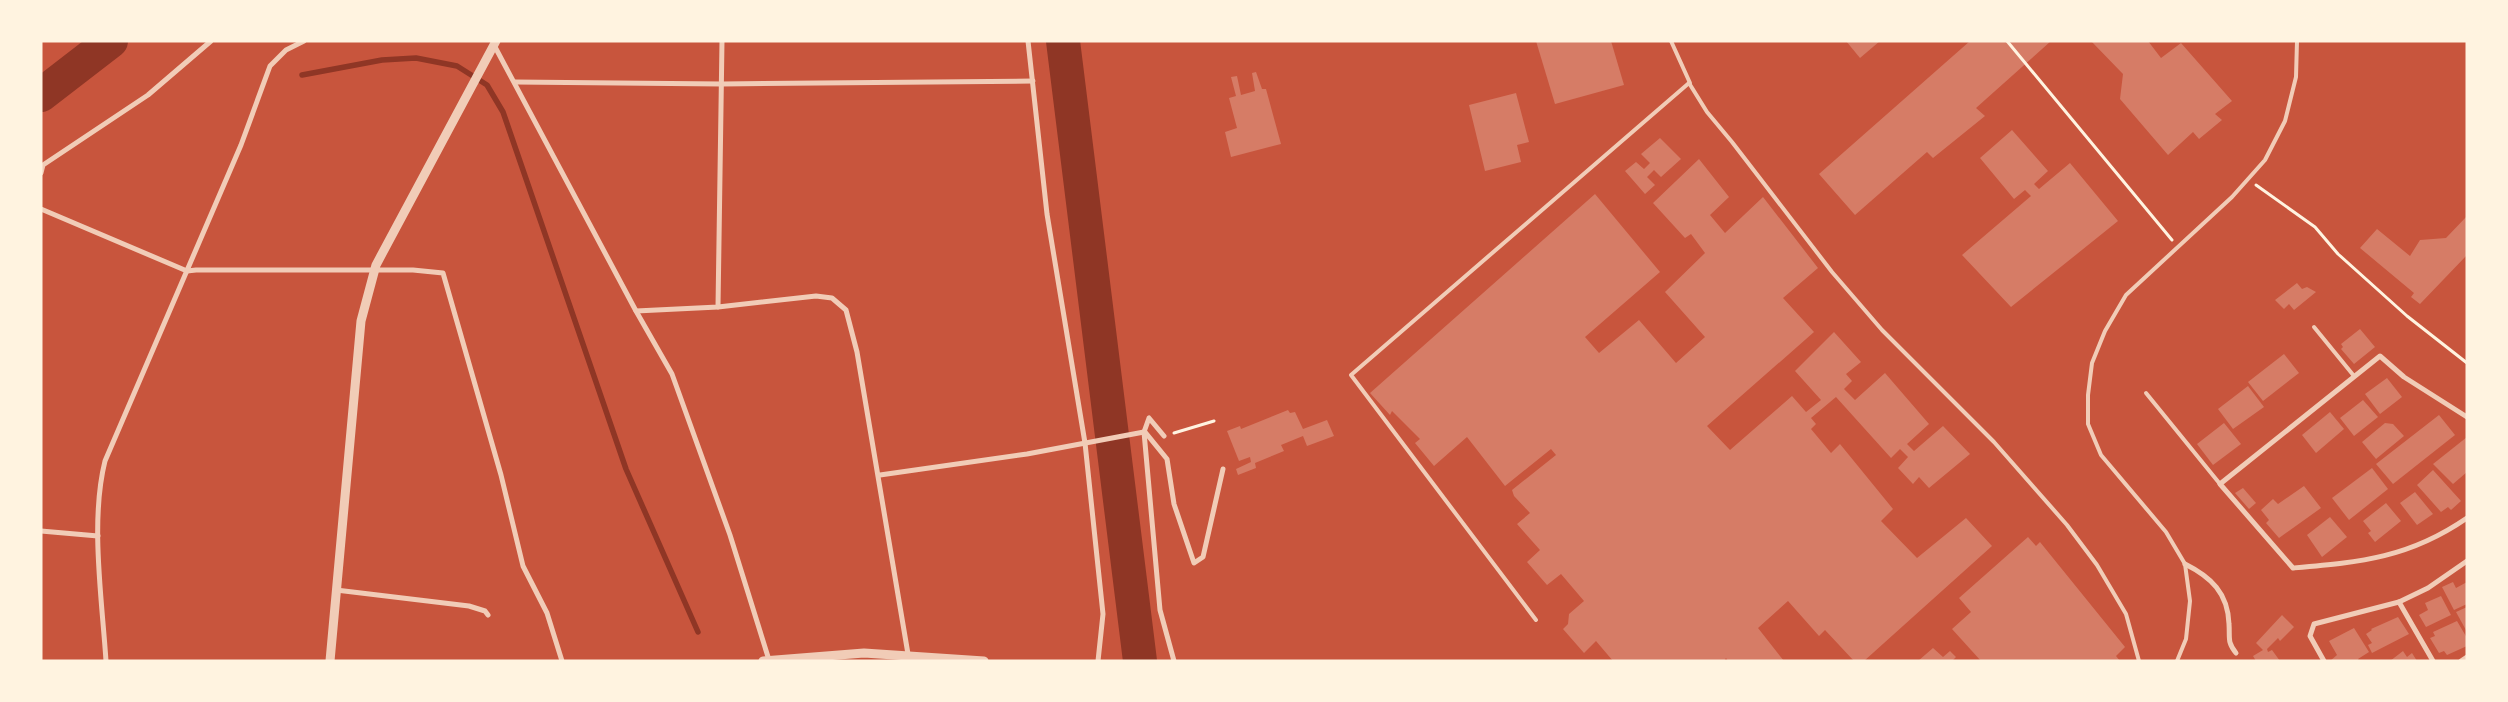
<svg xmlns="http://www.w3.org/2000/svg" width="2508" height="702" font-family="'Times New Roman',serif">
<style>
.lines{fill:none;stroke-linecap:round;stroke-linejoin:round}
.stream{stroke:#8f3625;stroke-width:5.5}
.river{stroke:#8f3625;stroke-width:34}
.building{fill:#d67c66}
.path{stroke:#fff3e0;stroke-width:3}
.service{stroke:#f1ccb7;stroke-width:4}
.minor{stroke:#f1ccb7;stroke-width:5}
.tertiary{stroke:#f1ccb7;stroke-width:9}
</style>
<rect width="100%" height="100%" fill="#c8553d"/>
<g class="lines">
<!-- stream -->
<path class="stream" d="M 302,75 L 382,60 L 416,58 L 457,66 L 487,85 L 503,112 L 626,469 L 698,632"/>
<!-- river -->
<g class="river">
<path d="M 1063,41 L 1140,661"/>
<path d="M 41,95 L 111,41"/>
</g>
</g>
<!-- building -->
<g class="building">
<path d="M 1536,41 L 1611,41 L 1624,85 L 1555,104 Z"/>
<path d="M 1846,41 L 1880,41 L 1860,58 Z"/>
<path d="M 1970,41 L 2051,41 L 1976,108 L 1985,116 L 1933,158 L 1927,152 L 1855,215 L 1819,174 Z"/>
<path d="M 2091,41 L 2148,41 L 2161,58 L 2181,43 L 2232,101 L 2215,114 L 2222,120 L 2199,139 L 2193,132 L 2168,155 L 2120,99 L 2123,74 Z"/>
<path d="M 1256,72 L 1262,89 L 1266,89 L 1281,144 L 1231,157 L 1225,132 L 1237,128 L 1229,98 L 1236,96 L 1231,77 L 1237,76 L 1241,95 L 1255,91 L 1252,73 Z"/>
<path d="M 1516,93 L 1529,142 L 1517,145 L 1521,162 L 1485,171 L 1469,105 Z"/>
<path d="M 2012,130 L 2048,171 L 2034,184 L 2039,189 L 2070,163 L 2118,221 L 2011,307 L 1962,255 L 2031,196 L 2025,190 L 2014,199 L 1980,158 Z"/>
<path d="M 1660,138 L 1681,159 L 1661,177 L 1654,170 L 1647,177 L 1655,185 L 1645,194 L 1625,171 L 1636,162 L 1644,169 L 1650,163 L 1641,154 Z"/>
<path d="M 1699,159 L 1729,197 L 1710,215 L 1725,233 L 1763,197 L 1818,268 L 1783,298 L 1814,332 L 1707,426 L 1730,450 L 1792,396 L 1806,412 L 1821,400 L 1795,371 L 1834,332 L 1861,362 L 1846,374 L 1852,381 L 1844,389 L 1855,400 L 1885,373 L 1929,424 L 1907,444 L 1914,451 L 1943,426 L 1970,454 L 1929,488 L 1919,477 L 1913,484 L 1898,468 L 1908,457 L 1900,449 L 1891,458 L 1836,397 L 1811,418 L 1816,424 L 1811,429 L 1831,453 L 1840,444 L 1893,509 L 1881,521 L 1917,558 L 1966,518 L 1992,546 L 1864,661 L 1854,661 L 1825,630 L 1819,636 L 1788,601 L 1758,628 L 1784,661 L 1728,661 L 1726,658 L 1724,661 L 1613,661 L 1596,641 L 1584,653 L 1563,629 L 1568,624 L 1569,614 L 1584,601 L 1561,574 L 1547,585 L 1527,562 L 1540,550 L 1517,524 L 1530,513 L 1514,496 L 1512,490 L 1556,455 L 1551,449 L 1505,486 L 1467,437 L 1434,466 L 1415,443 L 1420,439 L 1392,411 L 1390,415 L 1370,393 L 1595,194 L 1660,272 L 1585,337 L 1599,353 L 1639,320 L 1676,363 L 1705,337 L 1665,292 L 1705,253 L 1691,234 L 1685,238 L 1653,203 Z"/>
<path d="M 2467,216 L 2467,255 L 2420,304 L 2411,297 L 2414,293 L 2360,248 L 2377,229 L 2410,256 L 2420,240 L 2446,238 Z"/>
<path d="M 2297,283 L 2302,289 L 2307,287 L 2316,292 L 2294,310 L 2289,304 L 2284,309 L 2275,300 Z"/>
<path d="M 2360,329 L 2375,347 L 2354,364 L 2341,349 L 2343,347 L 2341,344 Z"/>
<path d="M 2284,354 L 2299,373 L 2263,401 L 2248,382 Z"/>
<path d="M 2387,378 L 2402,397 L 2380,414 L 2365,394 Z"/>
<path d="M 2248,386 L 2264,407 L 2233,429 L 2218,409 Z"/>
<path d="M 2363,400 L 2378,417 L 2354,436 L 2340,418 Z"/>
<path d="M 1288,410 L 1290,413 L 1295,412 L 1303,429 L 1327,420 L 1334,436 L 1307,446 L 1303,436 L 1281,445 L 1284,451 L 1255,463 L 1256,468 L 1238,475 L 1236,469 L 1251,462 L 1250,457 L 1239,461 L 1227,431 L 1240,426 L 1241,429 Z"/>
<path d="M 2330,412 L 2344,429 L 2316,453 L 2302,435 Z"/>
<path d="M 2439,415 L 2455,435 L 2393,484 L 2376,464 Z"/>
<path d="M 2224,423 L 2241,444 L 2213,465 L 2197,444 Z"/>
<path d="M 2385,423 L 2393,424 L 2404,436 L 2376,459 L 2362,442 Z"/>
<path d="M 2467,437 L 2467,472 L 2453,484 L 2433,464 Z"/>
<path d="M 2372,468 L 2388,489 L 2349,520 L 2332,498 Z"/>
<path d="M 2433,470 L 2461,501 L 2451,510 L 2448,507 L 2441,512 L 2417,485 Z"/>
<path d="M 2304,486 L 2321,508 L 2279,538 L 2266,523 L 2269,520 L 2261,510 L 2273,499 L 2278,504 Z"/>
<path d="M 2243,488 L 2256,503 L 2249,509 L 2235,493 Z"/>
<path d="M 2415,492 L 2433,514 L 2417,525 L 2400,503 Z"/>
<path d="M 2386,503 L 2401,521 L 2375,542 L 2368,533 L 2371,531 L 2363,521 Z"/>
<path d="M 2330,517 L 2347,537 L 2322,557 L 2307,535 Z"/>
<path d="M 2028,537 L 2036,546 L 2040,542 L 2125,647 L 2116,656 L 2120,661 L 1981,661 L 1952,629 L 1971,612 L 1959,598 Z"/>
<path d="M 2453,582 L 2456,588 L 2467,582 L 2467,604 L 2454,610 L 2442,587 Z"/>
<path d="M 2441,596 L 2451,615 L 2426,627 L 2419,615 L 2428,610 L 2425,603 Z"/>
<path d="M 2467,607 L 2467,632 L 2456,612 Z"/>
<path d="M 2282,615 L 2294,627 L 2280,641 L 2278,638 L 2267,649 L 2268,652 L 2272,650 L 2280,661 L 2256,661 L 2253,656 L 2263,650 L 2256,643 Z"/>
<path d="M 2398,617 L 2409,634 L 2372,653 L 2368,645 L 2372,643 L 2366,634 L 2372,630 L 2371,629 Z"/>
<path d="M 2457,621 L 2467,638 L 2467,646 L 2447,655 L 2444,651 L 2439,653 L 2430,638 L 2435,636 L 2433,632 Z"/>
<path d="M 2354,628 L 2369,652 L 2358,659 L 2359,661 L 2330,661 L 2337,655 L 2329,641 Z"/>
<path d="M 1933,648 L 1943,657 L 1950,651 L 1956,657 L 1952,661 L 1918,661 Z"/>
<path d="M 2403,651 L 2407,657 L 2412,653 L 2417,661 L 2390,661 Z"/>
</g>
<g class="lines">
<!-- path -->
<g class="path">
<path d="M 2007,41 L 2172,240"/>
<path d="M 2256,185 L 2315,227 L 2338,254 L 2407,316 L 2467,363"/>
<path d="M 1174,433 L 1214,421"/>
</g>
<!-- service -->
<g class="service">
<path d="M 1671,41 L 1690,83"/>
<path d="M 1689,83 L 1707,112 L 1732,142 L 1832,272 L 1882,330 L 1994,442 L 2067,525 L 2097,565 L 2126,614 L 2139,661"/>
<path d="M 2314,327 L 2354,376"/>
<path d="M 2146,393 L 2220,484"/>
<path d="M 1536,620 L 1351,375 L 1689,83"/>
<path d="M 2177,661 L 2186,639 L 2190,601 L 2185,564 L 2166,532 L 2101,455 L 2088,424 L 2088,395 L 2092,363 L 2105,331 L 2126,295 L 2232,197 L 2265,160 L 2285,121 L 2296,77 L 2297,41"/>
</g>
<!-- minor -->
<g class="minor">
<path d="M 1028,41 L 1047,214 L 1085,443 L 1103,614 L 1098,661"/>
<path d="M 494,45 L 636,311 L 672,374 L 730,535 L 769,660"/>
<path d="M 515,82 L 722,84 L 1033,81"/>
<path d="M 41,173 L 43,165 L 148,95 L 211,41"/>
<path d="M 41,209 L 187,271 L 196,270 L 413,270 L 443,273 L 501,475 L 523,566 L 547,613 L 562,661"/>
<path d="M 718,307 L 722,41"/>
<path d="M 636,311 L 718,307 L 816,296 L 832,298 L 846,310 L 857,352 L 908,654"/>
<path d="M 2467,417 L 2404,377 L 2380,356 L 2220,484 L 2293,568 C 2361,562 2409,558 2467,518"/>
<path d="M 1145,432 L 1167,459 L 1174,504 L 1194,563 L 1203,557 L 1223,469"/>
<path d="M 1164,436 L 1149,418 L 1144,432 L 1160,610 L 1174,661"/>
<path d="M 880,475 L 1027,454 L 1144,432"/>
<path d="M 41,531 L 98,536"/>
<path d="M 2185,564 C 2211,577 2228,593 2229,624 C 2230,638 2227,642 2236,653"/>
<path d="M 336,590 L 469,606 L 485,611 L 488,615"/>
<path d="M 2399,602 L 2433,661"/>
<path d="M 106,661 C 102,599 90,521 105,461 L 241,145 L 270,66 L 286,50 L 304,41"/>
<path d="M 2324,661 L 2310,636 L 2314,624 L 2399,602 L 2428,588 L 2467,561"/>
<path d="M 2461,661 L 2467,657"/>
</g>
<!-- tertiary -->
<g class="tertiary">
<path d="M 330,661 L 361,321 L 376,265 L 496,41"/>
<path d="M 763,661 L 864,653 L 984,661"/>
</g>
</g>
<!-- border -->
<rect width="2508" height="702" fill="none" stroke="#fff3e0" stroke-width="85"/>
</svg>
